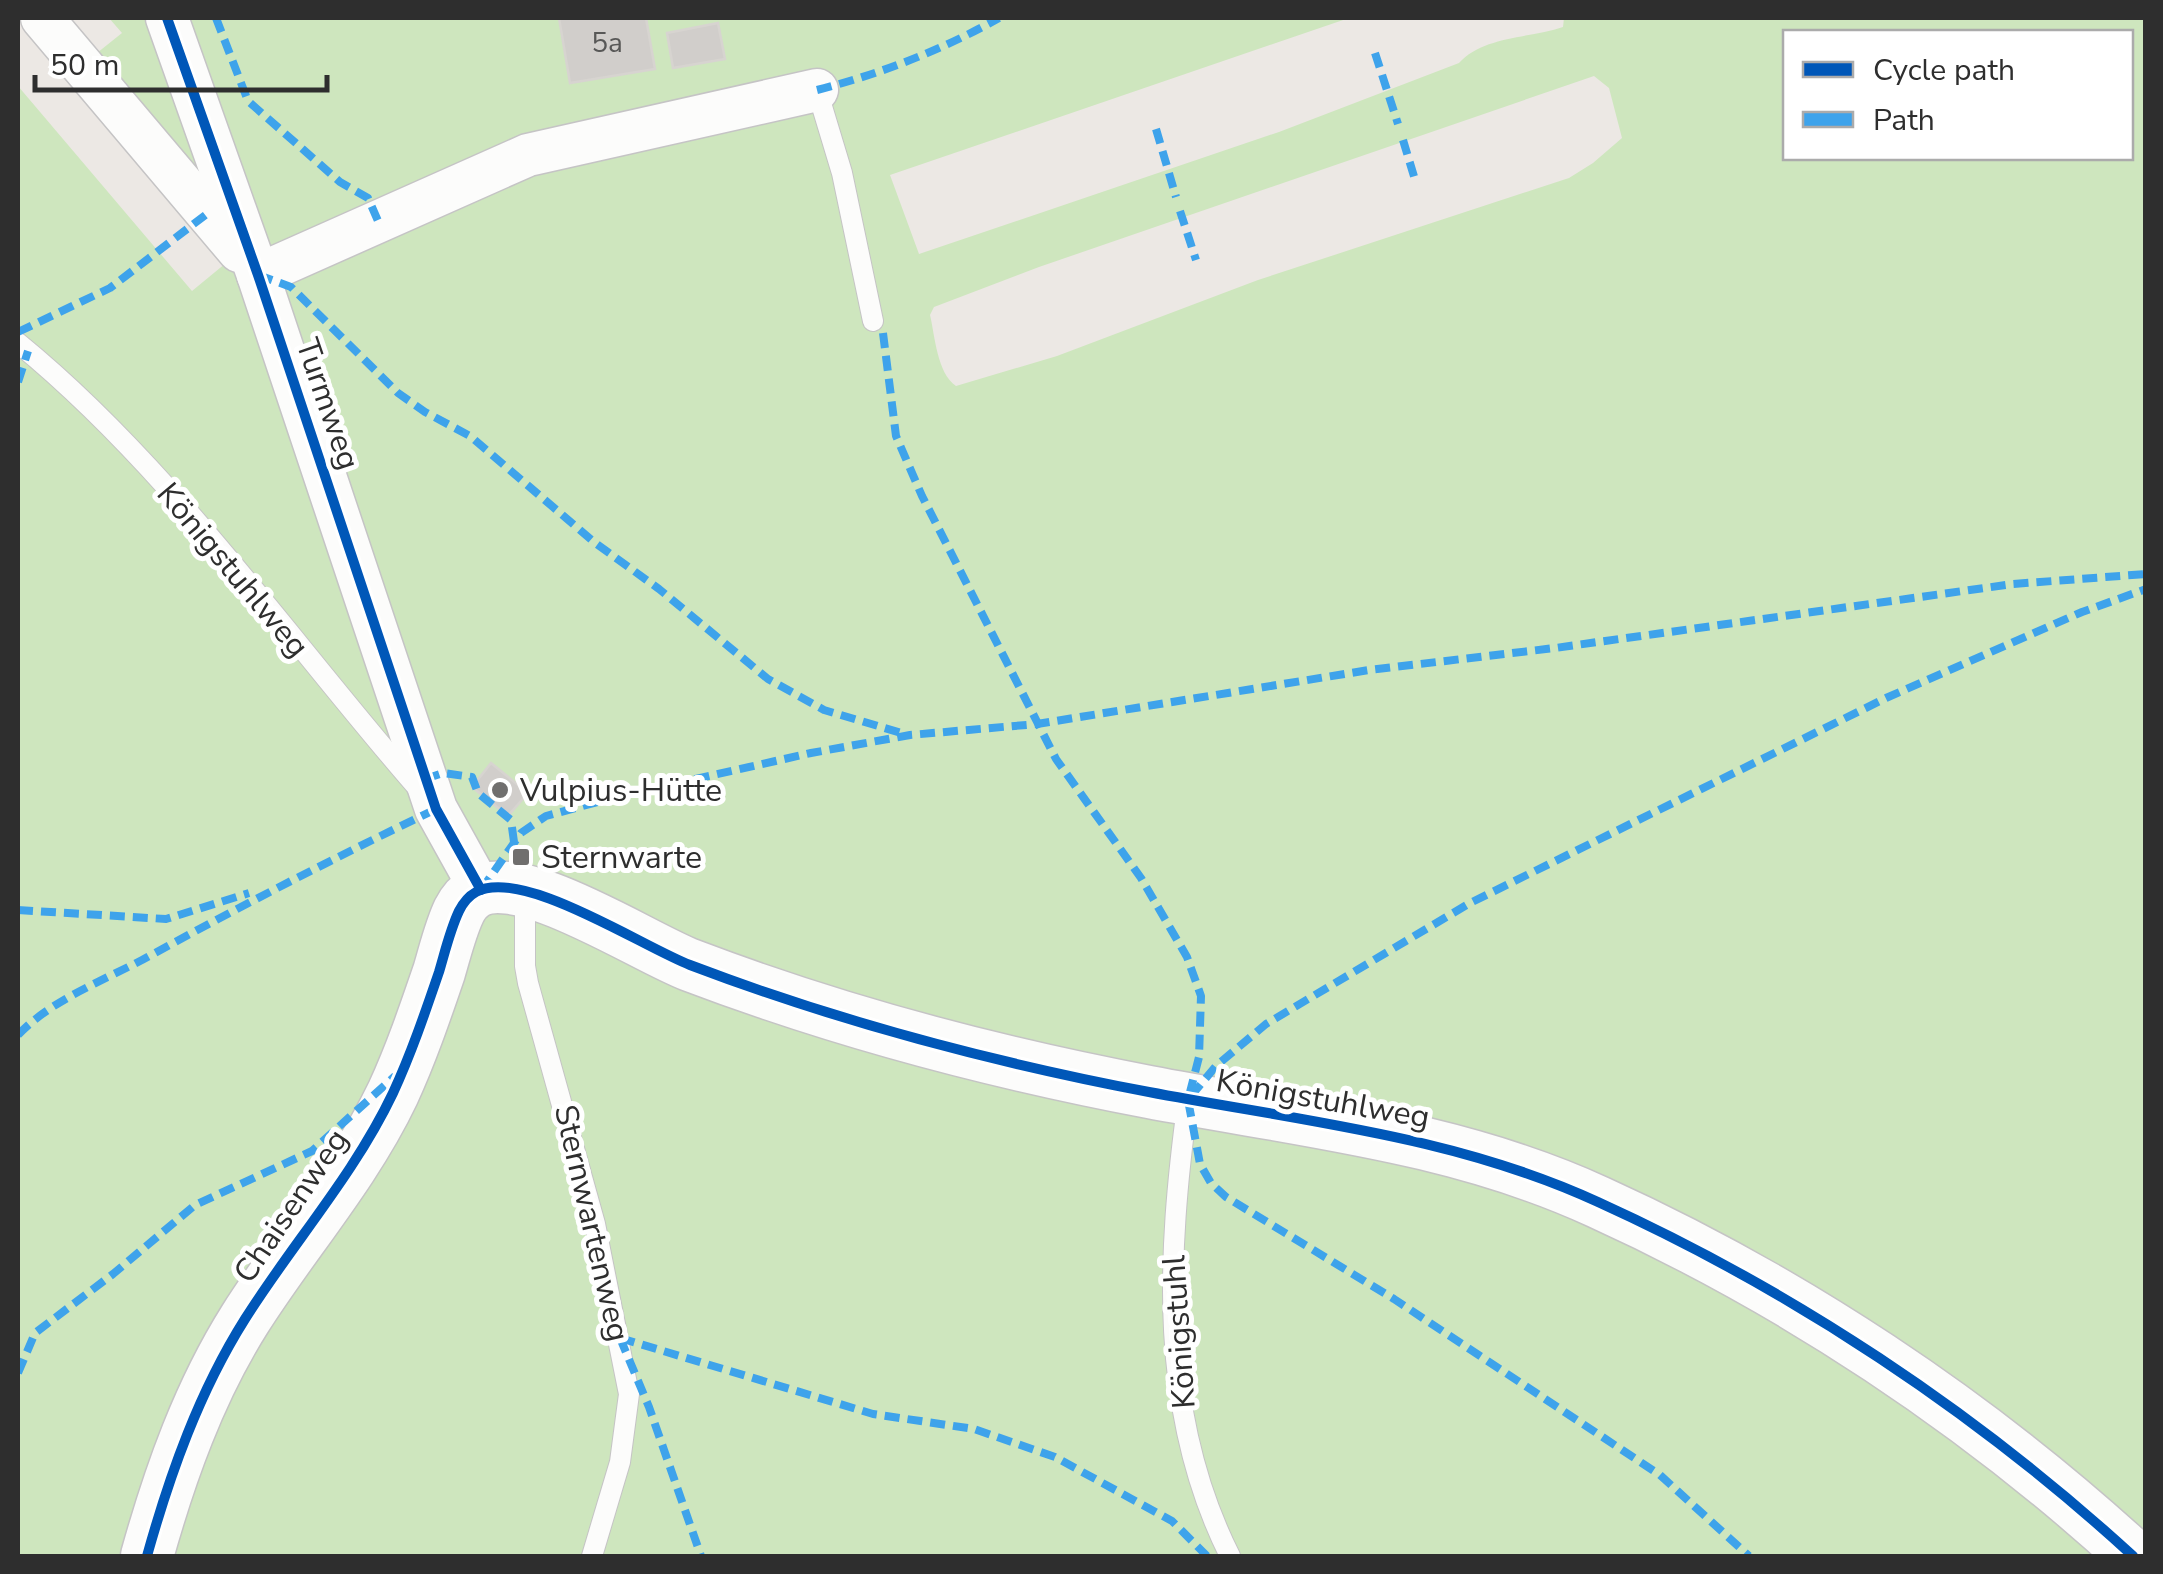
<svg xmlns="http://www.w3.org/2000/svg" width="2163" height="1574" font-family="'Nunito Sans',sans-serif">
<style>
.green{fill:#cee6be;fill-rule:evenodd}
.building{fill:#d1cecb;stroke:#d7d4d0;stroke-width:2.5}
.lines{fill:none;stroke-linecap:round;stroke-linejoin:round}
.service-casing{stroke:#c5c4c5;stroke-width:22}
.minor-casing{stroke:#c5c4c5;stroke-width:45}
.tertiary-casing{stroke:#c5c4c5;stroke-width:55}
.service{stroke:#fcfcfb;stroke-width:20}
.minor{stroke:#fcfcfb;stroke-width:42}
.tertiary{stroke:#fcfcfb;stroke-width:52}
.quiet{stroke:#3ea3eb;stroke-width:8;stroke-dasharray:15 8;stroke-linecap:butt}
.cycleway-casing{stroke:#fff;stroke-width:16}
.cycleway{stroke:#0057b8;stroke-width:10}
.poi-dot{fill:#706f6e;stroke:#fff;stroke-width:4}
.labels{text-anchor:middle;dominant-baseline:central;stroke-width:10;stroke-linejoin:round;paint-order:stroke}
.number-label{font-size:28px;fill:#585857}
.street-label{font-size:32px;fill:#2e2e2e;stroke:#fff}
.poi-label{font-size:32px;fill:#2e2e2e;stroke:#fff;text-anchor:start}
</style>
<rect width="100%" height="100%" fill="#ece8e4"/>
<!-- green -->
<path class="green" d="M 19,18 L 67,18 L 97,53 L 122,33 L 109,18 L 1349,18 L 890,175 L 919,254 L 1279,132 L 1459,63 C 1483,36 1531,38 1563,27 L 1564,18 L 2145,18 L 2145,1556 L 18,1556 L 18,86 L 192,291 L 226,263 ZM 1786,32 L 2130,32 L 2130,158 L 1786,158 ZM 1594,76 L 1609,88 L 1622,138 L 1593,163 L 1569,178 L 1258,280 L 1057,356 L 956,386 C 937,373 935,336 930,315 L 934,307 L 1039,267 Z"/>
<!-- building -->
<g class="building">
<path d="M 559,18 L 646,18 L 655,69 L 570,83 Z"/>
<path d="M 718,23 L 725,59 L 673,68 L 667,33 Z"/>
<path d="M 491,763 L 528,793 L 508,816 L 472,787 Z"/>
</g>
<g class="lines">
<!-- service casing -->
<g class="service-casing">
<g id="service">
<path d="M 817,90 L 842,173 L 873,321"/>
<path d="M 18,343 C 169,466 289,640 417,787"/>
<path d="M 525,891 L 525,966 L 528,983 L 595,1224 L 629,1394 L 620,1462 L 592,1556"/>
<path d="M 1188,1100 C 1167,1255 1158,1413 1230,1556"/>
</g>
</g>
<!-- minor casing -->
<g class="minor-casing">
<g id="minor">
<path d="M 42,18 L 239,251"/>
<path d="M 167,18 L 258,275 L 436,809 L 481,890"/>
<path d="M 258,275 L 528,155 L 817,90"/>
</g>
</g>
<!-- tertiary casing -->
<g class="tertiary-casing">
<path id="tertiary" d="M 147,1556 C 170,1474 199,1392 245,1319 C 293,1243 354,1175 393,1093 C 411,1054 425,1013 439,972 C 445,952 450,930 459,911 C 463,903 467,897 476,892 C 522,867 641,946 690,965 C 840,1022 991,1062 1149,1092 C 1301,1121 1455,1136 1598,1202 C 1792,1290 1976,1412 2133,1556"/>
</g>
<!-- service -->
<use href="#service" class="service"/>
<!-- minor -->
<use href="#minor" class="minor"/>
<!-- tertiary -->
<use href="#tertiary" class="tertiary"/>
<!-- quiet -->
<g class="quiet">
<path d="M 216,18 L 248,101 L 340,182 L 368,198 L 378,221"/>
<path d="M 1375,53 L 1398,124"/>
<path d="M 817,90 C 880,74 942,50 999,18"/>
<path d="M 1156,129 L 1176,197"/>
<path d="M 1403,140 L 1416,183"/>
<path d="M 1180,211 L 1196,260"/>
<path d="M 258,275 L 291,287 L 398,393 L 425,412 L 470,436 L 594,542 L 659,589 L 768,679 L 824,710 L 905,734"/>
<path d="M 18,332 L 110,288 L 208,213"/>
<path d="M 883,333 L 896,436 L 922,496 L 1056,759 L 1141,878 L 1187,957 L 1201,996 L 1199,1057 L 1188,1100 L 1200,1164 L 1211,1183 L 1226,1197 L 1394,1299 L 1660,1475 L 1749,1556"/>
<path d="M 18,382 L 28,351"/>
<path d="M 425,779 L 443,773 L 472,777 L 478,793 L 511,820 L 514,842"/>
<path d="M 481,890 L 521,833 L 546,816 L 616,797 L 811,753 L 910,735 L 1037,724 L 1369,670 L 1555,648 L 2013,584 L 2146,574"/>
<path d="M 18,910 L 166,919 L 249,893"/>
<path d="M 18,1035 C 50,1001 100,982 142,960 C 239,907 336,857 436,809"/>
<path d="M 1191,1096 L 1216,1066 L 1266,1024 L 1470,903 L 1886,698 L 2082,612 L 2146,589"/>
<path d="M 620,1338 L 873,1414 L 974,1429 L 1055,1457 L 1172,1521 L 1207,1556"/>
<path d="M 620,1338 L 649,1407 L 701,1556"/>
<path d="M 18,1373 L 35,1333 L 113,1274 L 195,1205 L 312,1151 L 395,1076"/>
</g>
<!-- cycleway casing -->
<g class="cycleway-casing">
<g id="cycleway">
<path d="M 167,18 L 258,275 L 436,809 L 481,890"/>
<path d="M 147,1556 C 170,1474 199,1392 245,1319 C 293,1243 354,1175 393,1093 C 411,1054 425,1013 439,972 C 445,952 450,930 459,911 C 463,903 467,897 476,892 C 522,867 641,946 690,965 C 840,1022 991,1062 1149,1092 C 1301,1121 1455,1136 1598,1202 C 1792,1290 1976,1412 2133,1556"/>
</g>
</g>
<!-- cycleway -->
<use href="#cycleway" class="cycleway"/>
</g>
<!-- markers -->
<g class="poi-dot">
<circle cx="500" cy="790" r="10"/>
<rect x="511" y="847" width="20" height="20" rx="5"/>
</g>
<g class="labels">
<!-- number labels -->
<g class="number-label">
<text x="607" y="43">5a</text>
</g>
<!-- street labels -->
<g class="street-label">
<text transform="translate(328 404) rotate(71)">Turmweg</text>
<text transform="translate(233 570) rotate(50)">Königstuhlweg</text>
<text transform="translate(1323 1099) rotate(10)">Königstuhlweg</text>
<text transform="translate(291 1206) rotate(-56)">Chaisenweg</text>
<text transform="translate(592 1223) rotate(77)">Sternwartenweg</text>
<text transform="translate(1179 1332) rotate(-94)">Königstuhl</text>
</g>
<!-- poi labels -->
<g class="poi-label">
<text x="520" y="790">Vulpius-Hütte</text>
<text x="541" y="857">Sternwarte</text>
</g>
</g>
<!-- border -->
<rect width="2163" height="1574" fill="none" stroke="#2e2e2e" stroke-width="40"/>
<!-- legend -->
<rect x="1783" y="30" width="350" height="130" fill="#ffffff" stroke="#ababab" stroke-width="2.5"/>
<rect x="1803" y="62" width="50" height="15" fill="#0057b8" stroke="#ababab" stroke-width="2.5"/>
<text x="1873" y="80" font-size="30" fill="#2e2e2e">Cycle path</text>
<rect x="1803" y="112" width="50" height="15" fill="#3ea3eb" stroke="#ababab" stroke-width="2.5"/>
<text x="1873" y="130" font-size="30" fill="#2e2e2e">Path</text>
<!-- scale -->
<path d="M35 75v15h292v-15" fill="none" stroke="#2e2e2e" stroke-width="5"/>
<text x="50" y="75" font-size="30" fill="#2e2e2e" stroke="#ffffff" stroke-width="8" paint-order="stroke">50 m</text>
</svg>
